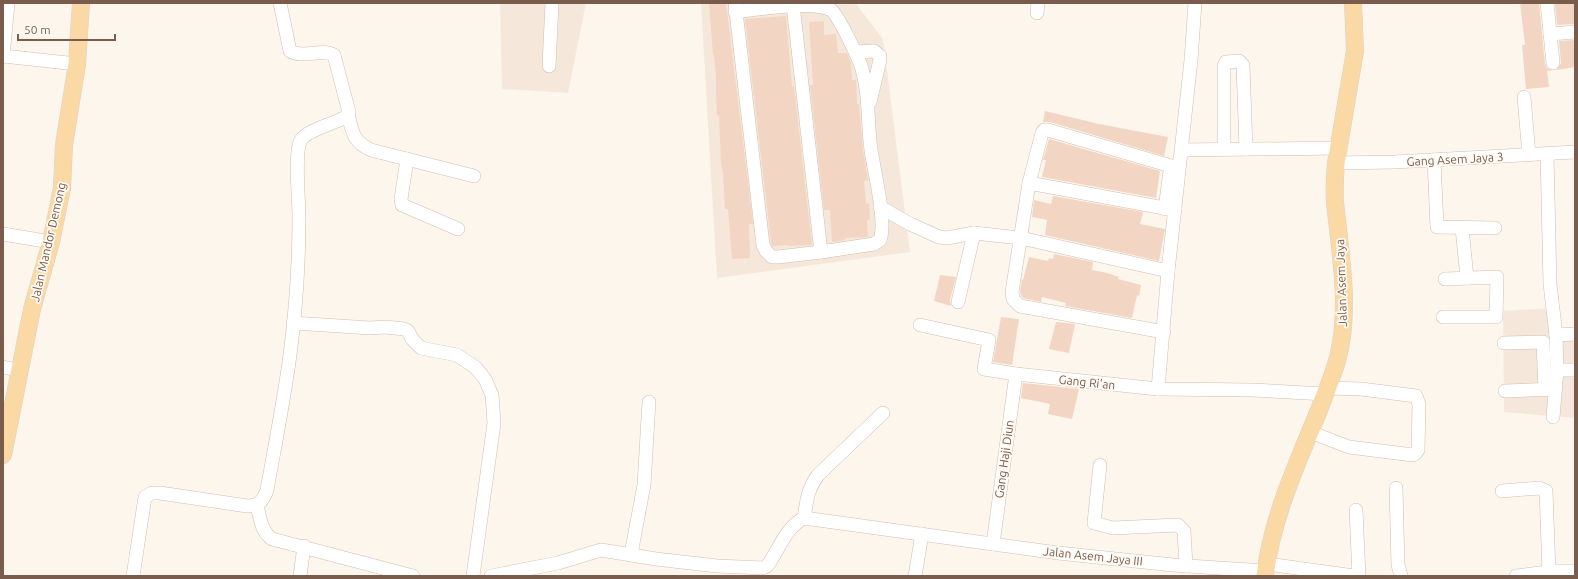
<svg xmlns="http://www.w3.org/2000/svg" width="1578" height="579" font-family="Ubuntu,sans-serif">
<style>
.residential{fill:#f5e8da}
.building{fill:#f3d5c3}
.lines{fill:none;stroke-linecap:round;stroke-linejoin:round}
.minor-casing{stroke:#d1beb0;stroke-width:14}
.major-casing{stroke:#dad1cd;stroke-width:18}
.minor{stroke:#fff;stroke-width:13}
.major{stroke:#fbd9a5;stroke-width:17}
.labels{text-anchor:middle;dominant-baseline:central;stroke-width:3.5;stroke-linejoin:round;paint-order:stroke}
.street-label{font-size:12px;fill:#7a5c4d;stroke:#fffaf3}
</style>
<rect width="100%" height="100%" fill="#fdf6ec"/>
<!-- residential -->
<g class="residential">
<path d="M 500,3 L 586,3 L 568,93 L 502,89 Z"/>
<path d="M 701,3 L 784,3 L 784,6 L 856,4 L 883,39 L 910,252 L 717,278 Z"/>
<path d="M 1553,308 L 1556,335 L 1575,334 L 1575,418 L 1504,412 L 1503,311 Z"/>
</g>
<!-- building -->
<g class="building">
<path d="M 709,3 L 726,3 L 753,224 L 749,224 L 750,258 L 732,259 L 728,209 L 725,209 L 723,173 L 721,164 L 719,115 L 717,115 L 716,94 L 716,77 L 714,55 L 713,55 Z"/>
<path d="M 1520,3 L 1539,3 L 1545,64 L 1547,68 L 1551,71 L 1547,71 L 1549,87 L 1526,89 L 1522,45 L 1525,45 Z"/>
<path d="M 1555,3 L 1575,3 L 1575,24 L 1557,25 Z"/>
<path d="M 786,16 L 792,86 L 794,86 L 812,245 L 788,246 L 788,245 L 772,246 L 771,243 L 745,19 Z"/>
<path d="M 824,21 L 824,35 L 836,34 L 838,53 L 847,53 L 851,63 L 852,80 L 856,80 L 857,104 L 859,104 L 863,151 L 867,175 L 868,180 L 864,181 L 866,204 L 869,203 L 870,220 L 867,220 L 868,237 L 845,238 L 845,240 L 832,242 L 830,210 L 824,210 L 810,85 L 813,85 L 809,22 Z"/>
<path d="M 1575,40 L 1575,67 L 1557,70 L 1561,63 L 1559,41 Z"/>
<path d="M 1045,111 L 1099,124 L 1168,137 L 1164,156 L 1050,122 L 1043,122 Z"/>
<path d="M 1049,139 L 1160,171 L 1156,198 L 1042,177 L 1046,160 L 1043,160 Z"/>
<path d="M 1053,196 L 1143,212 L 1140,224 L 1165,229 L 1159,261 L 1045,235 L 1047,220 L 1032,217 L 1034,200 L 1051,204 Z"/>
<path d="M 1054,254 L 1093,262 L 1092,270 L 1107,273 L 1119,277 L 1118,279 L 1141,285 L 1139,296 L 1137,295 L 1132,318 L 1065,306 L 1066,303 L 1042,297 L 1041,302 L 1023,298 L 1021,295 L 1020,292 L 1022,279 L 1023,280 L 1029,257 L 1048,261 L 1049,258 L 1053,259 Z"/>
<path d="M 940,275 L 956,277 L 950,300 L 951,306 L 934,301 Z"/>
<path d="M 1001,317 L 1019,319 L 1012,365 L 993,362 Z"/>
<path d="M 1056,322 L 1075,324 L 1069,353 L 1049,349 Z"/>
<path d="M 1023,383 L 1079,389 L 1072,419 L 1048,414 L 1050,404 L 1021,398 Z"/>
</g>
<g class="lines">
<!-- minor casing -->
<g class="minor-casing">
<g id="minor">
<path d="M 8,3 L 3,56 L 77,64"/>
<path d="M 735,3 L 763,245 L 766,251 L 772,257 L 778,257 L 821,252 L 874,244 L 880,240 C 887,222 874,171 871,150 C 867,121 870,91 860,63 C 856,53 838,15 831,10 C 814,0 756,9 735,12"/>
<path d="M 1195,3 L 1191,60 L 1168,271 L 1158,389 L 1253,390 L 1325,394"/>
<path d="M 1547,3 L 1553,63"/>
<path d="M 793,5 L 821,252"/>
<path d="M 1037,13 L 1038,3"/>
<path d="M 1550,34 L 1575,32"/>
<path d="M 855,52 L 874,51 L 880,56 L 880,60 L 870,102"/>
<path d="M 549,66 L 552,3"/>
<path d="M 1524,97 L 1529,155"/>
<path d="M 348,115 C 353,132 352,141 371,150 L 474,176"/>
<path d="M 1224,149 L 1224,66 L 1226,62 L 1239,61 L 1243,65 L 1246,149"/>
<path d="M 1182,150 L 1339,148"/>
<path d="M 1547,154 L 1550,284 L 1556,335 L 1557,370 L 1575,370"/>
<path d="M 407,159 L 401,199 L 402,205 L 458,229"/>
<path d="M 1434,160 L 1437,227 L 1495,228"/>
<path d="M 1336,163 L 1394,162 L 1575,152"/>
<path d="M 1029,183 L 1175,210"/>
<path d="M 880,207 L 910,224 L 939,237 L 947,238 L 974,233 L 1021,238 L 1168,271"/>
<path d="M 1165,209 L 1170,171"/>
<path d="M 1462,228 L 1467,278"/>
<path d="M 3,234 L 51,242"/>
<path d="M 958,302 L 974,233"/>
<path d="M 1443,317 L 1496,317 L 1497,277 L 1445,279"/>
<path d="M 293,323 L 370,328 L 386,327 L 404,329 L 408,331 L 412,339 L 421,348 L 457,355 L 475,367 L 485,379 L 492,395 L 494,423 L 473,576"/>
<path d="M 920,325 L 989,340 L 984,369 L 1016,374 L 1158,389"/>
<path d="M 1164,332 L 1020,306 L 1013,299 L 1012,292 L 1029,183 L 1042,133 L 1044,130 L 1048,130 L 1171,166 L 1179,166"/>
<path d="M 1556,335 L 1575,334"/>
<path d="M 1504,343 L 1543,342 L 1545,389"/>
<path d="M 3,367 L 21,371"/>
<path d="M 1505,391 L 1555,389"/>
<path d="M 1553,417 L 1557,370"/>
<path d="M 1310,432 L 1349,447 L 1413,455 L 1416,453 L 1418,450 L 1419,404 L 1416,396 L 1361,389 L 1327,388"/>
<path d="M 1100,465 L 1094,523 L 1113,528 L 1178,525 L 1184,531 L 1186,566"/>
<path d="M 1396,488 L 1398,565 L 1401,576"/>
<path d="M 1502,491 L 1539,488 L 1546,491 L 1549,572"/>
<path d="M 257,505 C 260,518 261,531 272,539 L 413,576"/>
<path d="M 1356,510 L 1359,576"/>
<path d="M 804,518 C 807,500 807,490 818,475 L 883,413"/>
<path d="M 993,544 L 1016,374"/>
<path d="M 631,554 L 644,485 L 649,402"/>
<path d="M 1267,564 L 1354,576"/>
<path d="M 133,576 L 145,497 L 152,493 L 160,493 L 247,506 C 260,505 263,501 267,490 C 275,445 284,400 290,355 C 296,309 299,262 299,216 C 299,201 294,151 301,140 C 306,131 334,123 344,118 L 348,115 L 349,112 L 334,55 C 321,48 303,59 290,51 L 280,3"/>
<path d="M 300,576 L 304,546"/>
<path d="M 491,576 L 558,563 L 601,550 L 656,559 L 717,566 L 763,568 L 767,566 L 770,562 C 780,546 787,527 804,518 L 1058,553 L 1173,565 L 1265,571"/>
<path d="M 915,576 L 922,534"/>
<path d="M 1516,576 L 1555,571 L 1575,571"/>
</g>
</g>
<!-- major casing -->
<g class="major-casing">
<g id="major">
<path d="M 3,455 L 32,309 L 51,242 L 62,188 L 64,145 L 77,64 L 81,3"/>
<path d="M 1265,576 C 1272,517 1297,464 1319,410 C 1326,391 1335,372 1339,353 C 1350,304 1340,252 1335,202 C 1334,189 1335,176 1336,163 L 1355,51 L 1353,3"/>
</g>
</g>
<!-- minor -->
<use href="#minor" class="minor"/>
<!-- major -->
<use href="#major" class="major"/>
</g>
<g class="labels">
<!-- street labels -->
<g class="street-label">
<text transform="translate(1455 159) rotate(-3)">Gang Asem Jaya 3</text>
<text transform="translate(48 242) rotate(-77)">Jalan Mandor Demong</text>
<text transform="translate(1341 283) rotate(-92)">Jalan Asem Jaya</text>
<text transform="translate(1087 382) rotate(6)">Gang Ri'an</text>
<text transform="translate(1004 459) rotate(-82)">Gang Haji Diun</text>
<text transform="translate(1093 556) rotate(6)">Jalan Asem Jaya III</text>
</g>
</g>
<!-- border -->
<rect width="1578" height="579" fill="none" stroke="#7a5c4d" stroke-width="8"/>
<!-- scale -->
<path d="M18 34v6h97v-6" fill="none" stroke="#7a5c4d" stroke-width="2"/>
<text x="24" y="34" font-size="12" fill="#7a5c4d" stroke="#fffaf3" stroke-width="3" paint-order="stroke">50 m</text>
</svg>
